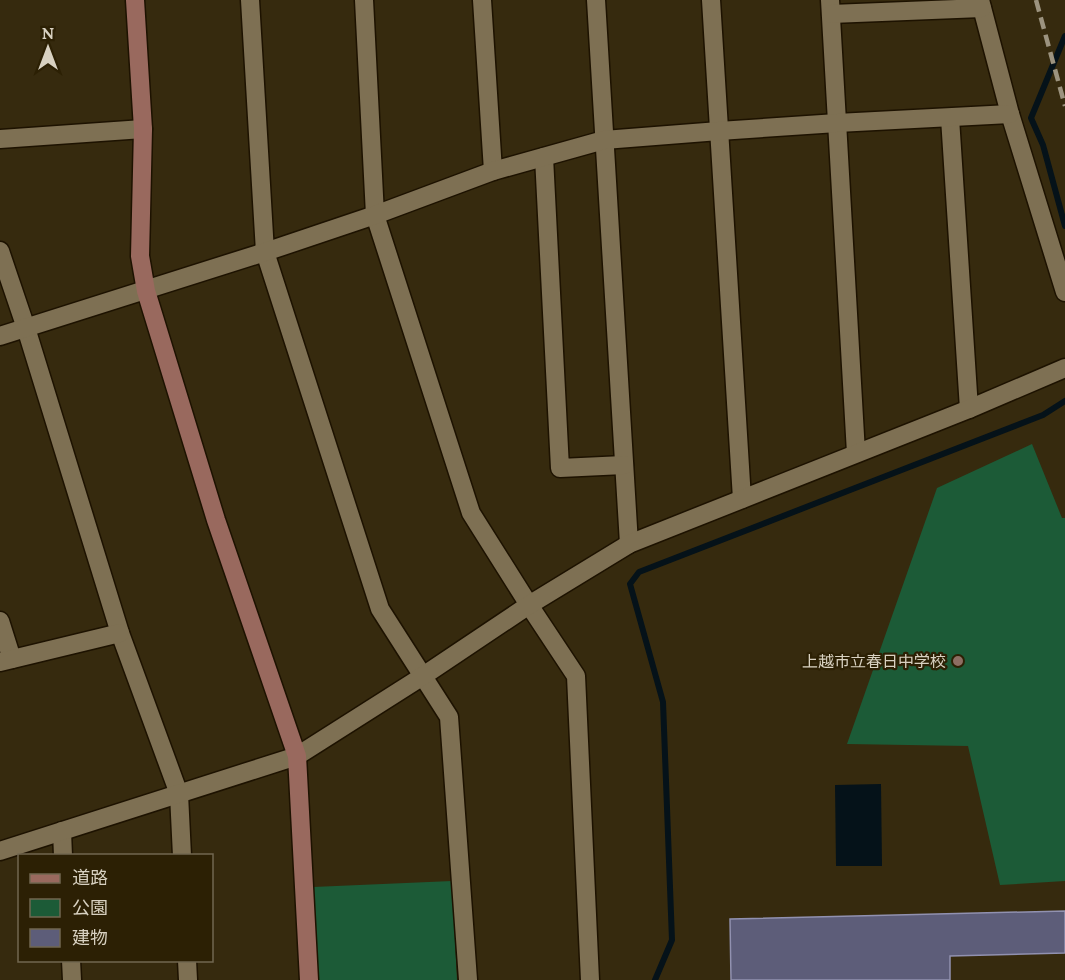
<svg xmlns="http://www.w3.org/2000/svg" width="1065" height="980" font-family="Lora,'Noto Sans JP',serif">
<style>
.green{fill:#1c5b37}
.water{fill:#051219}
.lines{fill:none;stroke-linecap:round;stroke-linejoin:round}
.stream{stroke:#051219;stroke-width:6}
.building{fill:#5d5d79;stroke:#9191b0;stroke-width:1.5}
.street-casing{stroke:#1d1200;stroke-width:21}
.secondary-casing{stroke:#1d1200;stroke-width:21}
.street{stroke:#7e7053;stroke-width:18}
.secondary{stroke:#99695e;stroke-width:18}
.rail{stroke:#9c937f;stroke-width:4.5;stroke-dasharray:12 6;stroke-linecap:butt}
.education-dot{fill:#8d6e63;stroke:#2c2004;stroke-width:2}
.labels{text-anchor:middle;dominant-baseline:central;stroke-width:4.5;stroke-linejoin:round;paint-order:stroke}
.poi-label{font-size:16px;fill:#d8d1c1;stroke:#2c2004;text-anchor:end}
</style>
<rect width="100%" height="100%" fill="#362a0e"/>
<!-- green -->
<g class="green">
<path d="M 1032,444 L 1062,518 L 1065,518 L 1065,881 L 1000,885 L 968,746 L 847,744 L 937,488 Z"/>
<path d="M 452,881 L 457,980 L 317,980 L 313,887 Z"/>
</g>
<!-- water -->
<path class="water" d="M 881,784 L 882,866 L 836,866 L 835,785 Z"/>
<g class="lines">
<!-- stream -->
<g class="stream">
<path d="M 1065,36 L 1031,118 L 1043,145 L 1065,226"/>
<path d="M 655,980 L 672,940 L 663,702 L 630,584 L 639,572 L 1043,415 L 1065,401"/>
</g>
</g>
<!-- building -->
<path class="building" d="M 1065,911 L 1065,953 L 950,956 L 950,980 L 731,980 L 730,919 Z"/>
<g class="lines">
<!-- street casing -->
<g class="street-casing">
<g id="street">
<path d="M 250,0 L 265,252 L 380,609 L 449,717 L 468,980"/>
<path d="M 364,0 L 375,215 L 471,513 L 529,605 L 576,676 L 590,980"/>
<path d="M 482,0 L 493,171"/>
<path d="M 596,0 L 629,544"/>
<path d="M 711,0 L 742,499"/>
<path d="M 830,0 L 856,453"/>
<path d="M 980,0 L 1010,114 L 1065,292"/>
<path d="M 831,14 L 982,8"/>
<path d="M 950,118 L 969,409"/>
<path d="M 0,139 L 143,129"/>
<path d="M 544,157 L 560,468 L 624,465"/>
<path d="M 0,251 L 26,328 L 120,633 L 179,794 L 182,856"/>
<path d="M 0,336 L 265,252 L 375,215 L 493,171 L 604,140 L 719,131 L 837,123 L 1010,114"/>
<path d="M 0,621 L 12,659"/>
<path d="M 0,662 L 120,633"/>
<path d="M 62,831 L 63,856"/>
<path d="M 0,851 L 297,756 L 423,676 L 529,605 L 629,544 L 969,409 L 1065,368"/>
<path d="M 71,960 L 72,980"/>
<path d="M 187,960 L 188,980"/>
</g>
</g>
<!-- secondary casing -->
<g class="secondary-casing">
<path id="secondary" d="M 135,0 L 143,129 L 140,256 L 146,291 L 216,520 L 297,756 L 309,980"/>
</g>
<!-- street -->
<use href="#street" class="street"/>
<!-- secondary -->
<use href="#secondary" class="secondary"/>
<!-- rail -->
<path class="rail" d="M 1036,0 L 1065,106"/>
</g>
<!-- markers -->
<circle class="education-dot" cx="958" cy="661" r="6"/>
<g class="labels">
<!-- poi labels -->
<g class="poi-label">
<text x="946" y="661">上越市立春日中学校</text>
</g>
</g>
<!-- legend -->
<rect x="18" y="854" width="195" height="108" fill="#2c2004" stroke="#716750" stroke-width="1.5"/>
<rect x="30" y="874" width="30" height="9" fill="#99695e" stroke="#716750" stroke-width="1.5"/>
<text x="72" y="884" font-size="18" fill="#d8d1c1">道路</text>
<rect x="30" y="899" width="30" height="18" fill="#1c5b37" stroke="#716750" stroke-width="1.5"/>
<text x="72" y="914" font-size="18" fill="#d8d1c1">公園</text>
<rect x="30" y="929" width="30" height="18" fill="#5d5d79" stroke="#716750" stroke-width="1.5"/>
<text x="72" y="944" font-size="18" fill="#d8d1c1">建物</text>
<!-- north arrow -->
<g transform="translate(48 48)" stroke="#2c2004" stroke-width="4.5" paint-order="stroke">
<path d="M0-4.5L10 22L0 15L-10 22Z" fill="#d8d1c1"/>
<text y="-9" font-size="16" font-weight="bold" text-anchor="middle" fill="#d8d1c1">N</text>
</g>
</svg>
